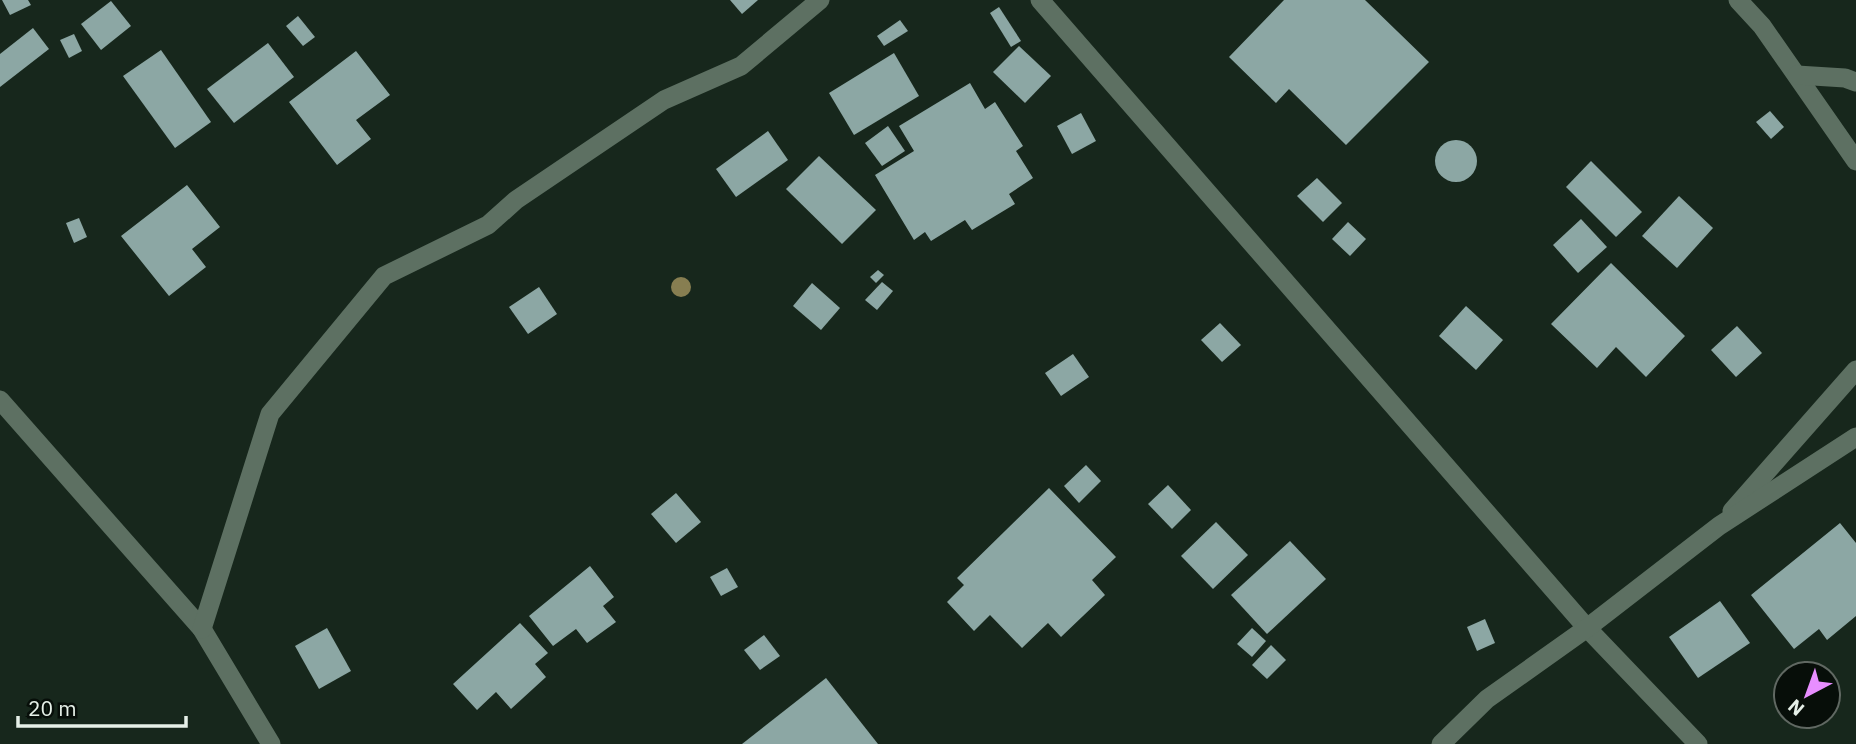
<svg xmlns="http://www.w3.org/2000/svg" width="1856" height="744" font-family="'IBM Plex Sans',sans-serif">
<style>
.building{fill:#8ca7a4}
.lines{fill:none;stroke-linecap:round;stroke-linejoin:round}
.minor{stroke:#5d7062;stroke-width:19}
.tree{fill:#877e51}
</style>
<rect width="100%" height="100%" fill="#17271c"/>
<!-- building -->
<g class="building">
<path d="M 2,0 L 28,0 L 31,5 L 10,15 Z"/>
<path d="M 730,0 L 758,0 L 742,14 Z"/>
<path d="M 1284,0 L 1365,0 L 1429,62 L 1346,145 L 1289,89 L 1276,103 L 1229,57 Z"/>
<path d="M 111,1 L 131,26 L 101,50 L 81,24 Z"/>
<path d="M 999,7 L 1021,41 L 1011,47 L 990,13 Z"/>
<path d="M 298,16 L 315,37 L 303,46 L 286,26 Z"/>
<path d="M 900,20 L 908,31 L 884,46 L 877,36 Z"/>
<path d="M 33,28 L 49,49 L 0,87 L 0,54 Z"/>
<path d="M 74,34 L 82,51 L 69,58 L 60,40 Z"/>
<path d="M 268,43 L 294,77 L 234,123 L 207,89 Z"/>
<path d="M 1019,46 L 1051,76 L 1025,103 L 993,72 Z"/>
<path d="M 161,50 L 211,122 L 175,148 L 123,76 Z"/>
<path d="M 356,51 L 390,95 L 356,120 L 371,139 L 337,165 L 289,102 Z"/>
<path d="M 894,53 L 919,96 L 854,135 L 829,93 Z"/>
<path d="M 970,83 L 985,109 L 995,102 L 1023,146 L 1016,151 L 1033,178 L 1009,194 L 1015,204 L 972,230 L 965,220 L 931,241 L 925,232 L 914,240 L 875,175 L 914,151 L 899,126 Z"/>
<path d="M 1770,111 L 1784,127 L 1771,139 L 1756,122 Z"/>
<path d="M 1081,113 L 1096,141 L 1072,154 L 1057,126 Z"/>
<path d="M 888,126 L 905,151 L 882,166 L 865,143 Z"/>
<path d="M 768,131 L 788,160 L 736,197 L 716,169 Z"/>
<circle cx="1456" cy="161" r="21"/>
<path d="M 819,156 L 876,210 L 842,244 L 786,189 Z"/>
<path d="M 1591,161 L 1642,212 L 1616,237 L 1566,187 Z"/>
<path d="M 1317,178 L 1342,203 L 1323,222 L 1297,196 Z"/>
<path d="M 187,185 L 220,227 L 192,249 L 206,267 L 169,296 L 121,236 Z"/>
<path d="M 1679,196 L 1713,228 L 1677,268 L 1642,236 Z"/>
<path d="M 79,218 L 87,237 L 74,243 L 66,223 Z"/>
<path d="M 1581,219 L 1607,247 L 1578,273 L 1553,245 Z"/>
<path d="M 1348,222 L 1366,239 L 1350,256 L 1332,239 Z"/>
<path d="M 1611,263 L 1685,336 L 1646,377 L 1616,347 L 1597,368 L 1551,324 Z"/>
<path d="M 878,270 L 884,275 L 876,283 L 870,277 Z"/>
<path d="M 882,282 L 893,291 L 877,310 L 865,300 Z"/>
<path d="M 812,283 L 840,308 L 821,330 L 793,306 Z"/>
<path d="M 539,287 L 557,314 L 528,334 L 509,307 Z"/>
<path d="M 1466,306 L 1503,340 L 1476,370 L 1439,336 Z"/>
<path d="M 1220,323 L 1241,345 L 1222,362 L 1201,340 Z"/>
<path d="M 1737,326 L 1762,353 L 1736,377 L 1711,350 Z"/>
<path d="M 1073,354 L 1089,377 L 1061,396 L 1045,373 Z"/>
<path d="M 1086,465 L 1101,481 L 1079,503 L 1064,486 Z"/>
<path d="M 1168,485 L 1191,510 L 1172,529 L 1148,504 Z"/>
<path d="M 1049,488 L 1116,557 L 1092,580 L 1105,595 L 1061,637 L 1048,623 L 1022,648 L 990,615 L 974,631 L 947,602 L 964,585 L 957,578 Z"/>
<path d="M 676,493 L 701,522 L 676,543 L 651,514 Z"/>
<path d="M 1216,522 L 1248,555 L 1213,589 L 1181,556 Z"/>
<path d="M 1840,523 L 1856,543 L 1856,616 L 1827,640 L 1819,629 L 1794,649 L 1751,595 Z"/>
<path d="M 1290,541 L 1326,579 L 1267,634 L 1231,595 Z"/>
<path d="M 590,566 L 614,597 L 603,606 L 616,622 L 587,643 L 576,629 L 553,646 L 529,616 Z"/>
<path d="M 727,568 L 738,587 L 721,596 L 710,577 Z"/>
<path d="M 1720,601 L 1750,643 L 1698,678 L 1669,637 Z"/>
<path d="M 1485,619 L 1495,643 L 1477,651 L 1467,627 Z"/>
<path d="M 520,623 L 548,653 L 535,664 L 546,677 L 511,709 L 496,692 L 477,710 L 453,684 Z"/>
<path d="M 327,628 L 351,671 L 319,689 L 295,646 Z"/>
<path d="M 1252,628 L 1266,641 L 1252,657 L 1237,644 Z"/>
<path d="M 764,635 L 780,656 L 760,670 L 744,650 Z"/>
<path d="M 1271,645 L 1286,660 L 1267,679 L 1252,665 Z"/>
<path d="M 826,678 L 878,744 L 742,744 Z"/>
</g>
<g class="lines">
<!-- minor -->
<g class="minor">
<path d="M 1040,0 L 1587,628 L 1698,744"/>
<path d="M 1738,0 L 1762,26 L 1856,161"/>
<path d="M 1797,75 L 1845,78 L 1856,82"/>
<path d="M 0,400 L 202,629 L 271,744"/>
<path d="M 1732,511 L 1856,370"/>
<path d="M 202,629 L 270,414 L 384,276 L 488,225 L 516,200 L 664,100 L 741,66 L 820,0"/>
<path d="M 1441,744 L 1487,699 L 1587,628 L 1719,526 L 1856,437"/>
</g>
</g>
<!-- trees -->
<circle class="tree" cx="681" cy="287" r="10"/>
<!-- north arrow -->
<g transform="translate(1807 695) rotate(221)"><circle r="33" fill="#070e09" stroke="#606862" stroke-width="2"/>
<path d="M0-5L12 26L0 18L-12 26Z" fill="#e88eff"/>
<text y="-10" font-size="19" font-weight="bold" text-anchor="middle" fill="#e6f0e8">N</text>
</g>
<!-- scale -->
<path d="M18 716v10h168v-10" fill="none" stroke="#e6f0e8" stroke-width="3.5"/>
<text x="28" y="716" font-size="21" fill="#e6f0e8" stroke="#070e09" stroke-width="5" paint-order="stroke">20 m</text>
</svg>
